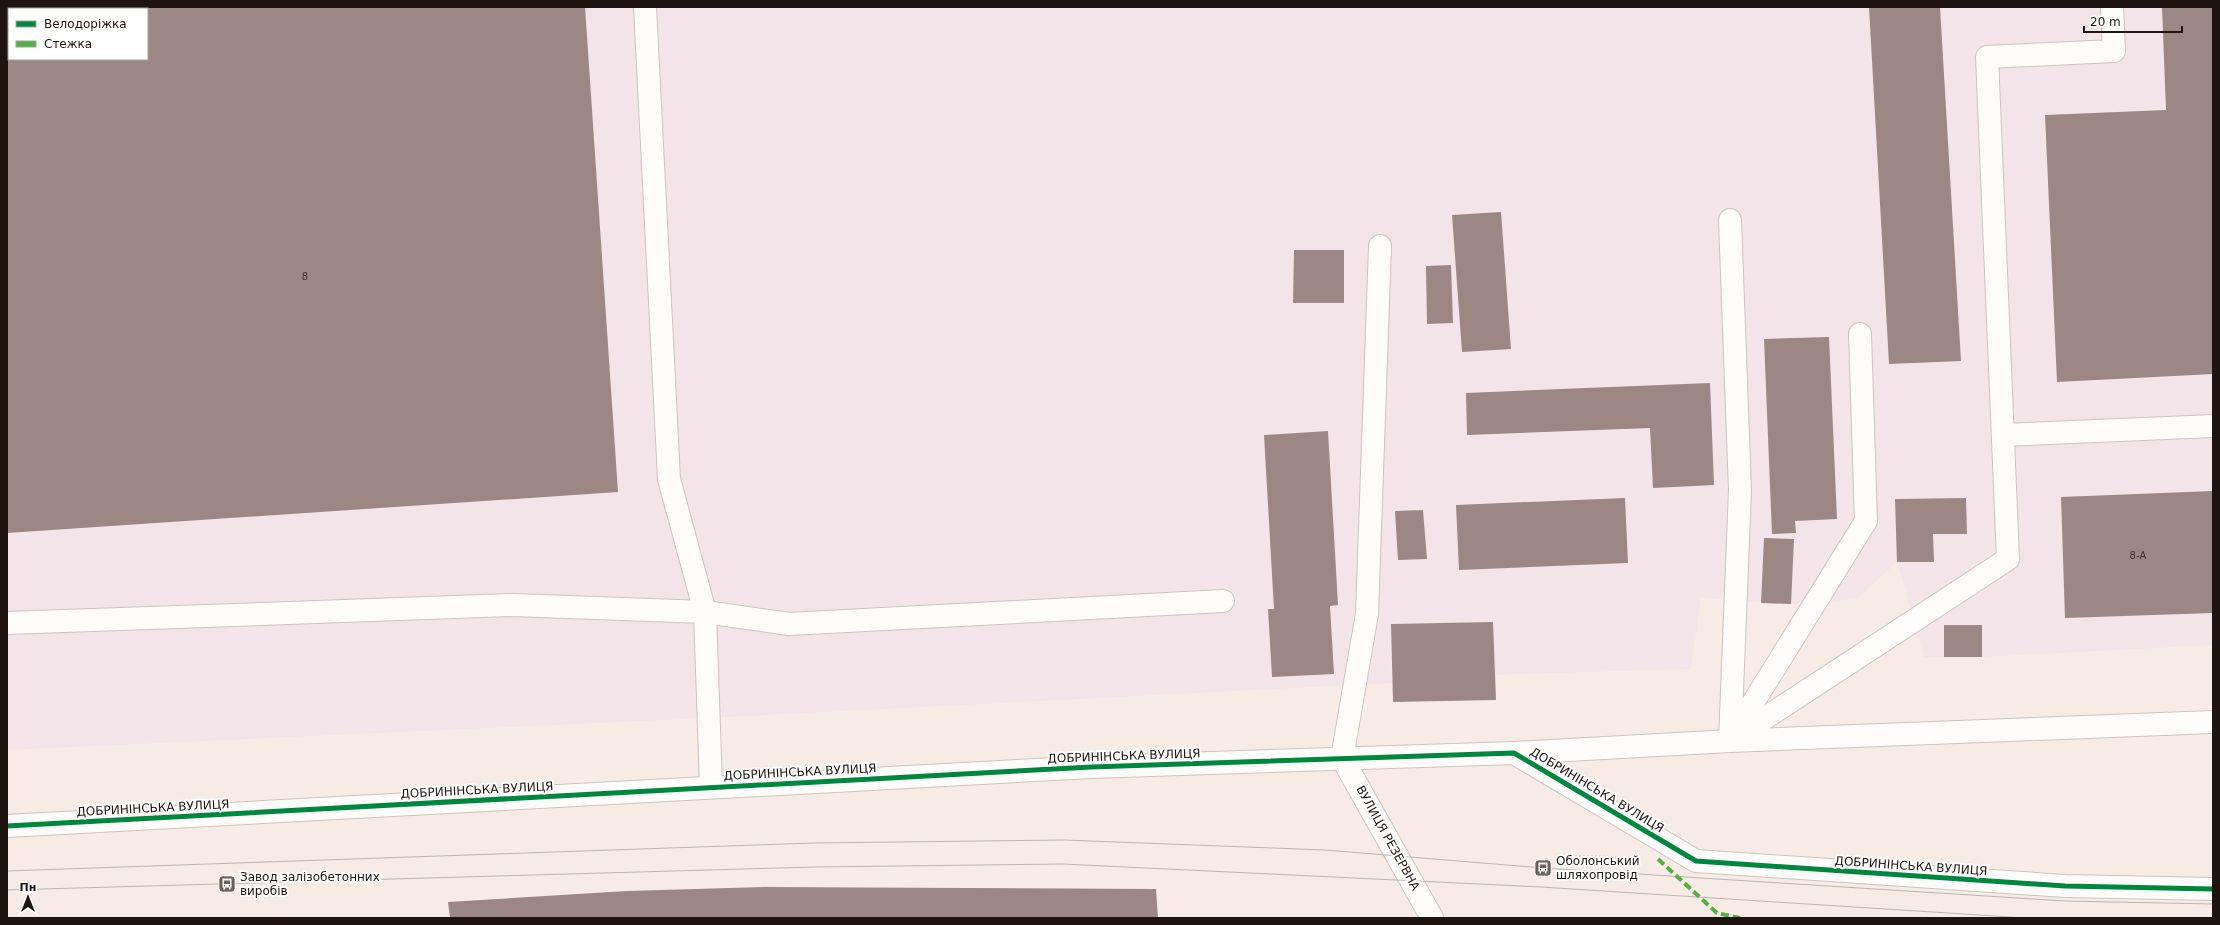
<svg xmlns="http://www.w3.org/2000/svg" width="2220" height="925" font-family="'DejaVu Sans',sans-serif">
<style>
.commercial{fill:#f3e4ea;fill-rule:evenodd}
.building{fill:#9b8884;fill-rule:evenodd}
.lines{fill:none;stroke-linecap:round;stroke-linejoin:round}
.minor-casing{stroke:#cdc4be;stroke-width:24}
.path{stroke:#d1cdca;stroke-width:2.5;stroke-dasharray:2 2;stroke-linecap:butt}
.minor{stroke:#fefcfb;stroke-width:22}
.tram{stroke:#b8b6b4;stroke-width:1}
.quiet{stroke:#55b144;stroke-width:4;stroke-dasharray:8 4;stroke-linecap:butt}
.cycleway-casing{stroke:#fff;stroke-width:8}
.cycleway{stroke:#00873e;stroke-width:5}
.labels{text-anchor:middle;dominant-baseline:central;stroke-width:4;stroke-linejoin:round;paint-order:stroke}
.number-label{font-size:10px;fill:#3d322d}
.street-label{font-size:12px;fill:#1e1510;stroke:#fff}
.poi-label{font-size:12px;fill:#1e1510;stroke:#fff;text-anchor:start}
</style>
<rect width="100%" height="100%" fill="#f7ece5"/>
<!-- commercial -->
<path class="commercial" d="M 7,7 L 2213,7 L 2213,645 L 1982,657 L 1924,657 L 1897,562 L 1857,599 L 1791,604 L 1701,598 L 1691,669 L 1495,675 L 1493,622 L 1391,624 L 1392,683 L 708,718 L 7,750 ZM 9,9 L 147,9 L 147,59 L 9,59 Z"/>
<!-- building -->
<g class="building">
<path d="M 7,7 L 585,7 L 618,492 L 7,533 ZM 9,9 L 147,9 L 147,59 L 9,59 Z"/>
<path d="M 1869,7 L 1940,7 L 1961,361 L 1889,364 Z"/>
<path d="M 2162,7 L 2213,7 L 2213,374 L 2057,382 L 2045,115 L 2166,110 Z"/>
<path d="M 1501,212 L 1511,349 L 1462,352 L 1452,215 Z"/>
<path d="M 1294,250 L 1344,250 L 1344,303 L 1293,303 Z"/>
<path d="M 1451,265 L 1453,323 L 1427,324 L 1426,266 Z"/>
<path d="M 1829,337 L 1837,519 L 1795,521 L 1796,533 L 1772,534 L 1764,339 Z"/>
<path d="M 1710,383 L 1714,485 L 1653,488 L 1650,428 L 1467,435 L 1466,393 Z"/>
<path d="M 1328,431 L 1338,605 L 1330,606 L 1334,674 L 1272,677 L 1268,609 L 1274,609 L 1264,435 Z"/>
<path d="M 2213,491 L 2213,613 L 2065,618 L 2061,497 Z"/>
<path d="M 1625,498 L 1628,563 L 1459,570 L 1456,505 Z"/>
<path d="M 1966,498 L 1967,534 L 1933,534 L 1934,562 L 1897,562 L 1895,499 Z"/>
<path d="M 1423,510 L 1427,559 L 1398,560 L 1395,511 Z"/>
<path d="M 1764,538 L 1794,539 L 1791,604 L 1761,603 Z"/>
<path d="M 1493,622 L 1496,700 L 1393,702 L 1391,624 Z"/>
<rect x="1944" y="625" width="38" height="32"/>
<path d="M 764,887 L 1156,889 L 1158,918 L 450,918 L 448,902 L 627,891 Z"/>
</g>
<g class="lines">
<!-- minor casing -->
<g class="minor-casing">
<g id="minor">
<path d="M 645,7 L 669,479 L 705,612 L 711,787"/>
<path d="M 1380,246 L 1367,614 L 1342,758 L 1432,918"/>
<path d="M 2003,435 L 2213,426"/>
<path d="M 7,623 L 513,605 L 705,612 L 789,624 L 1223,601"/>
<path d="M 1733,735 L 1866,521 L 1860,334"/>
<path d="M 1730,741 L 2008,559 L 1987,57 L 2114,51 L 2112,7"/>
<path d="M 1730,741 L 1740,490 L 1730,220"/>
<path d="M 1514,753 L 1730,741 L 2213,722"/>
<path d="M 7,826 L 1091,767 L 1514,753 L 1696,861 L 2065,886 L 2213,889"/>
</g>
</g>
<!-- path -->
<path class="path" d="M 1575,856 L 1634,858"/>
<!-- minor -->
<use href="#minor" class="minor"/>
<!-- tram -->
<g class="tram">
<path d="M 7,871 L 814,843 L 1064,840 L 1325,850 L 1543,868 L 2065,901 L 2213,904"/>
<path d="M 7,890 L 814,867 L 1063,864 L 1541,887 L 2026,918"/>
</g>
<!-- quiet -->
<path class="quiet" d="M 1658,859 L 1717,913 L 1740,918"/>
<!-- cycleway casing -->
<g class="cycleway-casing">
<path id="cycleway" d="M 7,826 L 1091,767 L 1514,753 L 1696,861 L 2065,886 L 2213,889"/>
</g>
<!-- cycleway -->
<use href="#cycleway" class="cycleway"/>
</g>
<!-- icons -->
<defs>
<g id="bus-square" transform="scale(0.9)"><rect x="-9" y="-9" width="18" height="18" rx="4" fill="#6a605b" stroke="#fff"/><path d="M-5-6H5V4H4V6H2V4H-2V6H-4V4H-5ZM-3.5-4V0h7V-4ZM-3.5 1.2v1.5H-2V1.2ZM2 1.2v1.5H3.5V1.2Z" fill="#fff"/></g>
</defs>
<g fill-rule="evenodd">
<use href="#bus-square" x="1543" y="868"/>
<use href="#bus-square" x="227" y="884"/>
</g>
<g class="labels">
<!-- number labels -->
<g class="number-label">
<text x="305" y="276">8</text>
<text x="2138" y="555">8-А</text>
</g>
<!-- street labels -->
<g class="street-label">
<text transform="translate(1124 756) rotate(-2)">ДОБРИНІНСЬКА ВУЛИЦЯ</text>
<text transform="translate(800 772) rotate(-3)">ДОБРИНІНСЬКА ВУЛИЦЯ</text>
<text transform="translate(477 790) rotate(-3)">ДОБРИНІНСЬКА ВУЛИЦЯ</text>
<text transform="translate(1597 790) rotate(31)">ДОБРИНІНСЬКА ВУЛИЦЯ</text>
<text transform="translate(153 808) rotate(-3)">ДОБРИНІНСЬКА ВУЛИЦЯ</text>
<text transform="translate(1388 838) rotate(61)">ВУЛИЦЯ РЕЗЕРВНА</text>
<text transform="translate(1911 866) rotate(4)">ДОБРИНІНСЬКА ВУЛИЦЯ</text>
</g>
<!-- poi labels -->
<g class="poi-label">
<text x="1556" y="861">Оболонський<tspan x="1556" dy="14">шляхопровід</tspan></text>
<text x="240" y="877">Завод залізобетонних<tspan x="240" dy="14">виробів</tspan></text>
</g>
</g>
<!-- border -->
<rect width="2220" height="925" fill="none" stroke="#1e1510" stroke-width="16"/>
<!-- legend -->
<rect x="8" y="8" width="140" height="52" fill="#ffffff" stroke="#a5a19f"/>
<rect x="16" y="21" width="20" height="6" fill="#00873e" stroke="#a5a19f"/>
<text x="44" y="28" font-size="12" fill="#1e1510">Велодоріжка</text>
<rect x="16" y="41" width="20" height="6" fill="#55b144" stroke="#a5a19f"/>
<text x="44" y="48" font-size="12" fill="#1e1510">Стежка</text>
<!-- north arrow -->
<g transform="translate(28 897)" stroke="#ffffff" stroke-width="3" paint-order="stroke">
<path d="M0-3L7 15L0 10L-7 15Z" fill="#1e1510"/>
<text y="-6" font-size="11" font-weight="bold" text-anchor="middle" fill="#1e1510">Пн</text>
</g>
<!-- scale -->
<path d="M2084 26v6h98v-6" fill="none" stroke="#1e1510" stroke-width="2"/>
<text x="2090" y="26" font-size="12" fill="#1e1510" stroke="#ffffff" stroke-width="3" paint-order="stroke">20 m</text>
</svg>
